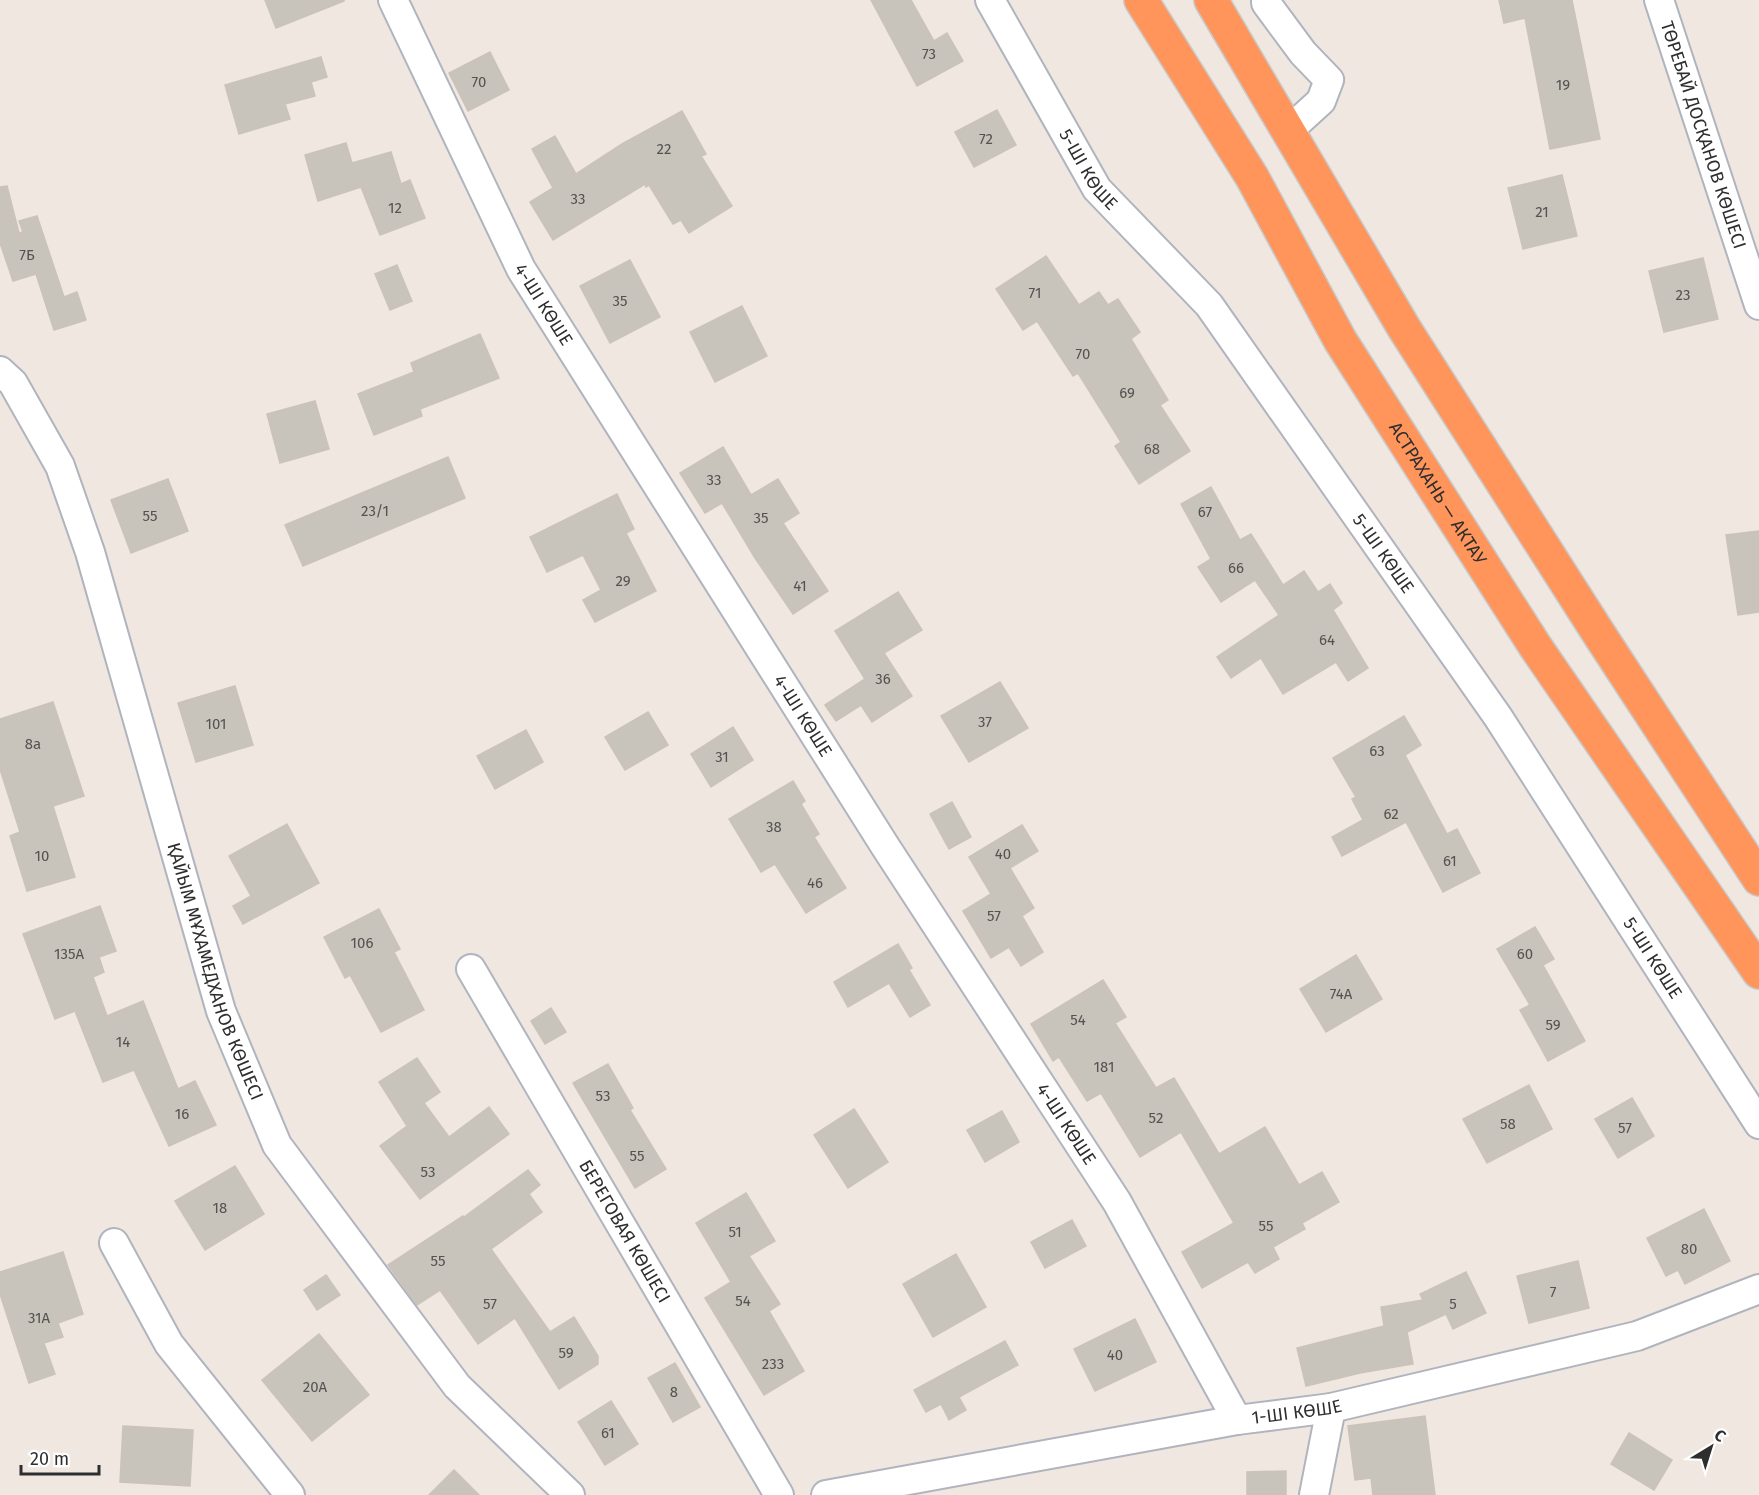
<svg xmlns="http://www.w3.org/2000/svg" width="1759" height="1495" font-family="'Fira Sans',sans-serif">
<style>
.building{fill:#c8c3bb;stroke:#cbc3b9;stroke-width:1.5}
.lines{fill:none;stroke-linecap:round;stroke-linejoin:round}
.minor-casing{stroke:#b0b4be;stroke-width:32}
.highway-casing{stroke:#c9c9c9;stroke-width:36}
.minor{stroke:#fff;stroke-width:28}
.highway{stroke:#ff955b;stroke-width:33}
.labels{text-anchor:middle;dominant-baseline:central;stroke-width:4.5;stroke-linejoin:round;paint-order:stroke}
.number-label{font-size:15px;fill:#545351}
.street-label{font-size:18px;fill:#2e2e2e;stroke:#fff}
</style>
<rect width="100%" height="100%" fill="#efe7e0"/>
<!-- building -->
<g class="building">
<path d="M 265,0 L 344,0 L 344,1 L 276,28 Z"/>
<path d="M 871,0 L 911,0 L 934,41 L 947,33 L 963,61 L 917,86 Z"/>
<path d="M 1499,0 L 1572,0 L 1600,139 L 1550,149 L 1525,18 L 1504,23 Z"/>
<path d="M 490,52 L 509,90 L 468,111 L 449,73 Z"/>
<path d="M 321,57 L 327,77 L 311,82 L 315,96 L 285,104 L 290,119 L 239,134 L 225,85 Z"/>
<path d="M 997,110 L 1016,145 L 974,167 L 955,132 Z"/>
<path d="M 682,111 L 706,154 L 701,156 L 732,206 L 689,233 L 681,220 L 673,224 L 649,185 L 646,187 L 645,184 L 553,240 L 530,202 L 553,188 L 532,149 L 555,136 L 576,174 L 622,144 Z"/>
<path d="M 346,143 L 352,163 L 391,152 L 401,184 L 410,180 L 425,218 L 380,235 L 361,187 L 318,201 L 305,155 Z"/>
<path d="M 1562,175 L 1577,236 L 1523,249 L 1508,188 Z"/>
<path d="M 7,186 L 19,233 L 23,232 L 19,221 L 37,216 L 64,297 L 77,292 L 86,320 L 54,330 L 36,274 L 13,281 L 0,243 L 0,187 Z"/>
<path d="M 1046,256 L 1079,305 L 1099,292 L 1108,305 L 1118,299 L 1140,332 L 1131,339 L 1168,400 L 1160,405 L 1190,451 L 1139,484 L 1115,446 L 1121,442 L 1078,373 L 1073,376 L 1037,321 L 1023,330 L 996,289 Z"/>
<path d="M 1703,258 L 1718,319 L 1664,332 L 1649,271 Z"/>
<path d="M 630,260 L 660,317 L 610,343 L 580,286 Z"/>
<path d="M 397,265 L 412,301 L 390,310 L 375,274 Z"/>
<path d="M 742,306 L 767,356 L 715,382 L 690,332 Z"/>
<path d="M 480,334 L 499,378 L 420,409 L 422,416 L 374,435 L 358,394 L 414,372 L 411,363 Z"/>
<path d="M 315,401 L 329,449 L 280,463 L 267,414 Z"/>
<path d="M 723,447 L 751,495 L 778,479 L 799,513 L 783,523 L 828,591 L 793,614 L 755,558 L 722,503 L 705,513 L 680,473 Z"/>
<path d="M 448,457 L 465,498 L 303,566 L 285,525 Z"/>
<path d="M 168,479 L 188,531 L 131,553 L 111,500 Z"/>
<path d="M 1211,487 L 1240,540 L 1251,534 L 1283,585 L 1304,571 L 1318,592 L 1330,584 L 1342,603 L 1333,610 L 1368,668 L 1348,681 L 1336,662 L 1283,694 L 1261,658 L 1231,678 L 1217,657 L 1279,615 L 1255,580 L 1221,602 L 1198,567 L 1211,559 L 1181,504 Z"/>
<path d="M 617,494 L 634,529 L 626,533 L 656,591 L 595,622 L 583,600 L 601,590 L 583,555 L 547,572 L 530,537 Z"/>
<path d="M 1759,531 L 1759,612 L 1738,615 L 1726,535 Z"/>
<path d="M 898,592 L 922,630 L 884,653 L 912,696 L 872,722 L 861,705 L 836,721 L 825,705 L 865,679 L 835,631 Z"/>
<path d="M 1000,682 L 1028,728 L 969,762 L 941,716 Z"/>
<path d="M 235,686 L 253,745 L 196,762 L 178,703 Z"/>
<path d="M 53,702 L 84,796 L 53,806 L 75,877 L 27,891 L 10,836 L 20,832 L 0,769 L 0,719 Z"/>
<path d="M 648,712 L 668,745 L 625,770 L 605,737 Z"/>
<path d="M 1404,716 L 1421,745 L 1405,755 L 1447,834 L 1457,829 L 1480,873 L 1443,892 L 1406,822 L 1342,856 L 1332,837 L 1363,820 L 1352,799 L 1356,797 L 1333,758 Z"/>
<path d="M 733,727 L 753,760 L 711,787 L 691,754 Z"/>
<path d="M 526,730 L 543,762 L 495,789 L 477,756 Z"/>
<path d="M 793,781 L 805,801 L 801,804 L 819,834 L 814,837 L 846,888 L 806,913 L 775,864 L 761,872 L 729,819 Z"/>
<path d="M 952,802 L 971,837 L 949,849 L 930,814 Z"/>
<path d="M 287,824 L 319,883 L 243,924 L 233,906 L 251,896 L 229,856 Z"/>
<path d="M 1022,825 L 1038,851 L 1010,868 L 1034,908 L 1022,916 L 1043,952 L 1021,966 L 1009,947 L 991,958 L 963,911 L 991,894 L 969,857 Z"/>
<path d="M 100,906 L 116,951 L 99,957 L 104,972 L 93,977 L 107,1016 L 143,1001 L 178,1089 L 195,1081 L 216,1125 L 169,1146 L 134,1070 L 103,1082 L 75,1011 L 55,1019 L 23,934 Z"/>
<path d="M 379,909 L 400,949 L 394,952 L 424,1010 L 381,1032 L 350,975 L 345,978 L 324,937 Z"/>
<path d="M 1535,927 L 1554,959 L 1543,965 L 1585,1041 L 1548,1061 L 1520,1010 L 1530,1005 L 1497,949 Z"/>
<path d="M 898,944 L 912,968 L 909,970 L 930,1005 L 910,1017 L 889,983 L 848,1007 L 834,982 Z"/>
<path d="M 1356,955 L 1382,999 L 1326,1032 L 1300,989 Z"/>
<path d="M 1103,980 L 1126,1017 L 1115,1023 L 1156,1088 L 1174,1078 L 1219,1154 L 1265,1127 L 1299,1185 L 1322,1172 L 1339,1202 L 1302,1223 L 1305,1229 L 1273,1247 L 1279,1259 L 1255,1273 L 1248,1262 L 1202,1288 L 1182,1252 L 1234,1223 L 1181,1132 L 1140,1157 L 1101,1093 L 1087,1101 L 1059,1057 L 1053,1061 L 1031,1024 Z"/>
<path d="M 551,1008 L 566,1032 L 545,1044 L 531,1021 Z"/>
<path d="M 417,1058 L 440,1092 L 424,1103 L 449,1137 L 489,1107 L 509,1134 L 420,1199 L 380,1146 L 407,1126 L 379,1082 Z"/>
<path d="M 608,1064 L 633,1108 L 630,1110 L 666,1169 L 635,1188 L 573,1083 Z"/>
<path d="M 1529,1085 L 1552,1129 L 1487,1163 L 1463,1119 Z"/>
<path d="M 1632,1098 L 1654,1136 L 1618,1158 L 1595,1119 Z"/>
<path d="M 854,1109 L 888,1162 L 848,1188 L 814,1135 Z"/>
<path d="M 1002,1111 L 1019,1142 L 985,1162 L 967,1130 Z"/>
<path d="M 235,1166 L 264,1214 L 205,1250 L 175,1201 Z"/>
<path d="M 528,1170 L 540,1185 L 529,1194 L 542,1212 L 491,1249 L 550,1332 L 574,1317 L 598,1356 L 598,1364 L 559,1389 L 515,1318 L 478,1344 L 440,1290 L 417,1305 L 388,1265 L 463,1216 L 464,1217 Z"/>
<path d="M 746,1193 L 775,1241 L 749,1256 L 780,1304 L 769,1311 L 804,1371 L 764,1395 L 705,1298 L 731,1282 L 696,1223 Z"/>
<path d="M 1704,1209 L 1730,1261 L 1685,1284 L 1678,1270 L 1666,1276 L 1647,1238 Z"/>
<path d="M 1072,1220 L 1086,1246 L 1045,1268 L 1031,1242 Z"/>
<path d="M 63,1252 L 83,1314 L 58,1323 L 63,1337 L 44,1343 L 55,1374 L 29,1383 L 0,1294 L 0,1272 Z"/>
<path d="M 956,1254 L 986,1307 L 933,1337 L 903,1284 Z"/>
<path d="M 1578,1261 L 1589,1308 L 1529,1323 L 1517,1276 Z"/>
<path d="M 1466,1272 L 1486,1313 L 1453,1329 L 1446,1314 L 1407,1332 L 1413,1364 L 1360,1373 L 1306,1386 L 1297,1348 L 1384,1326 L 1381,1307 L 1423,1300 L 1420,1294 Z"/>
<path d="M 326,1275 L 340,1295 L 317,1310 L 304,1290 Z"/>
<path d="M 1135,1319 L 1156,1362 L 1095,1391 L 1074,1349 Z"/>
<path d="M 319,1334 L 369,1395 L 312,1441 L 262,1380 Z"/>
<path d="M 1005,1341 L 1018,1365 L 959,1397 L 966,1410 L 949,1420 L 941,1404 L 926,1412 L 914,1390 Z"/>
<path d="M 675,1363 L 700,1407 L 673,1422 L 648,1378 Z"/>
<path d="M 611,1401 L 638,1444 L 605,1465 L 578,1422 Z"/>
<path d="M 1425,1416 L 1435,1495 L 1373,1495 L 1371,1478 L 1355,1480 L 1348,1426 Z"/>
<path d="M 123,1426 L 193,1430 L 190,1486 L 120,1482 Z"/>
<path d="M 1629,1433 L 1672,1460 L 1654,1490 L 1611,1464 Z"/>
<path d="M 454,1470 L 479,1495 L 429,1495 Z"/>
<path d="M 1286,1471 L 1286,1495 L 1247,1495 L 1247,1472 Z"/>
</g>
<g class="lines">
<!-- minor casing -->
<g class="minor-casing">
<g id="minor">
<path id="s1" d="M 393,0 L 521,269 L 885,846 L 1117,1202 L 1237,1420"/>
<path id="s2" d="M 990,0 L 1097,189 L 1209,305 L 1498,717 L 1759,1124"/>
<path d="M 1266,0 L 1266,3 L 1303,53 L 1329,80 L 1321,101 L 1288,131"/>
<path id="s3" d="M 1659,0 L 1759,305"/>
<path id="s4" d="M 0,371 L 13,383 L 60,466 L 90,552 L 221,1011 L 277,1145 L 457,1386 L 570,1495"/>
<path id="s5" d="M 471,969 L 779,1495"/>
<path d="M 114,1243 L 169,1344 L 290,1495"/>
<path id="s6" d="M 826,1495 L 1237,1420 L 1331,1408 L 1637,1336 L 1759,1289"/>
<path d="M 1314,1495 L 1331,1408"/>
</g>
</g>
<!-- highway casing -->
<g class="highway-casing">
<g id="highway">
<path id="s7" d="M 1141,0 L 1252,177 L 1340,340 L 1535,646 L 1759,972"/>
<path d="M 1211,0 L 1404,328 L 1599,634 L 1759,879"/>
</g>
</g>
<!-- minor -->
<use href="#minor" class="minor"/>
<!-- highway -->
<use href="#highway" class="highway"/>
</g>
<g class="labels">
<!-- number labels -->
<g class="number-label">
<text x="929" y="54">73</text>
<text x="479" y="82">70</text>
<text x="1563" y="85">19</text>
<text x="986" y="139">72</text>
<text x="664" y="149">22</text>
<text x="578" y="199">33</text>
<text x="395" y="208">12</text>
<text x="1542" y="212">21</text>
<text x="27" y="255">7Б</text>
<text x="1035" y="293">71</text>
<text x="1683" y="295">23</text>
<text x="620" y="301">35</text>
<text x="1083" y="354">70</text>
<text x="1127" y="393">69</text>
<text x="1152" y="449">68</text>
<text x="714" y="480">33</text>
<text x="375" y="511">23/1</text>
<text x="1205" y="512">67</text>
<text x="150" y="516">55</text>
<text x="761" y="518">35</text>
<text x="1236" y="568">66</text>
<text x="623" y="581">29</text>
<text x="800" y="586">41</text>
<text x="1327" y="640">64</text>
<text x="883" y="679">36</text>
<text x="985" y="722">37</text>
<text x="216" y="724">101</text>
<text x="33" y="744">8а</text>
<text x="1377" y="751">63</text>
<text x="722" y="757">31</text>
<text x="1391" y="814">62</text>
<text x="774" y="827">38</text>
<text x="1003" y="854">40</text>
<text x="42" y="856">10</text>
<text x="1450" y="861">61</text>
<text x="815" y="883">46</text>
<text x="994" y="916">57</text>
<text x="362" y="943">106</text>
<text x="69" y="954">135А</text>
<text x="1525" y="954">60</text>
<text x="1341" y="994">74А</text>
<text x="1078" y="1020">54</text>
<text x="1553" y="1025">59</text>
<text x="123" y="1042">14</text>
<text x="1104" y="1067">181</text>
<text x="603" y="1096">53</text>
<text x="182" y="1114">16</text>
<text x="1156" y="1118">52</text>
<text x="1508" y="1124">58</text>
<text x="1625" y="1128">57</text>
<text x="637" y="1156">55</text>
<text x="428" y="1172">53</text>
<text x="220" y="1208">18</text>
<text x="1266" y="1226">55</text>
<text x="735" y="1232">51</text>
<text x="1689" y="1249">80</text>
<text x="438" y="1261">55</text>
<text x="1553" y="1292">7</text>
<text x="743" y="1301">54</text>
<text x="490" y="1304">57</text>
<text x="1453" y="1304">5</text>
<text x="39" y="1318">31А</text>
<text x="566" y="1353">59</text>
<text x="1115" y="1355">40</text>
<text x="773" y="1364">233</text>
<text x="315" y="1387">20А</text>
<text x="674" y="1392">8</text>
<text x="608" y="1433">61</text>
</g>
<!-- street labels -->
<g class="street-label">
<text stroke="none"><textPath href="#s3" startOffset="142">ТӨРЕБАЙ ДОСҚАНОВ КӨШЕСІ</textPath></text>
<text stroke="none"><textPath href="#s2" startOffset="196">5-ШI КӨШЕ</textPath></text>
<text stroke="none"><textPath href="#s1" startOffset="340">4-ШI КӨШЕ</textPath></text>
<text stroke="none"><textPath href="#s7" startOffset="576">АСТРАХАНЬ — АКТАУ</textPath></text>
<text stroke="none"><textPath href="#s2" startOffset="682">5-ШI КӨШЕ</textPath></text>
<text stroke="none"><textPath href="#s1" startOffset="826">4-ШI КӨШЕ</textPath></text>
<text stroke="none"><textPath href="#s2" startOffset="1168">5-ШI КӨШЕ</textPath></text>
<text stroke="none"><textPath href="#s4" startOffset="642">ҚАЙЫМ МҰХАМЕДХАНОВ КӨШЕСI</textPath></text>
<text stroke="none"><textPath href="#s1" startOffset="1312">4-ШI КӨШЕ</textPath></text>
<text stroke="none"><textPath href="#s5" startOffset="304">БЕРЕГОВАЯ КӨШЕСІ</textPath></text>
<text stroke="none"><textPath href="#s6" startOffset="478">1-ШІ КӨШЕ</textPath></text>
</g>
</g>
<!-- north arrow -->
<g transform="translate(1711 1447) rotate(38)" stroke="#ffffff" stroke-width="4.5" paint-order="stroke">
<path d="M0-4.5L10 22L0 15L-10 22Z" fill="#2e2e2e"/>
<text y="-9" font-size="16" font-weight="bold" text-anchor="middle" fill="#2e2e2e">С</text>
</g>
<!-- scale -->
<path d="M21 1465v9h78v-9" fill="none" stroke="#2e2e2e" stroke-width="3"/>
<text x="30" y="1465" font-size="18" fill="#2e2e2e" stroke="#ffffff" stroke-width="4.5" paint-order="stroke">20 m</text>
</svg>
